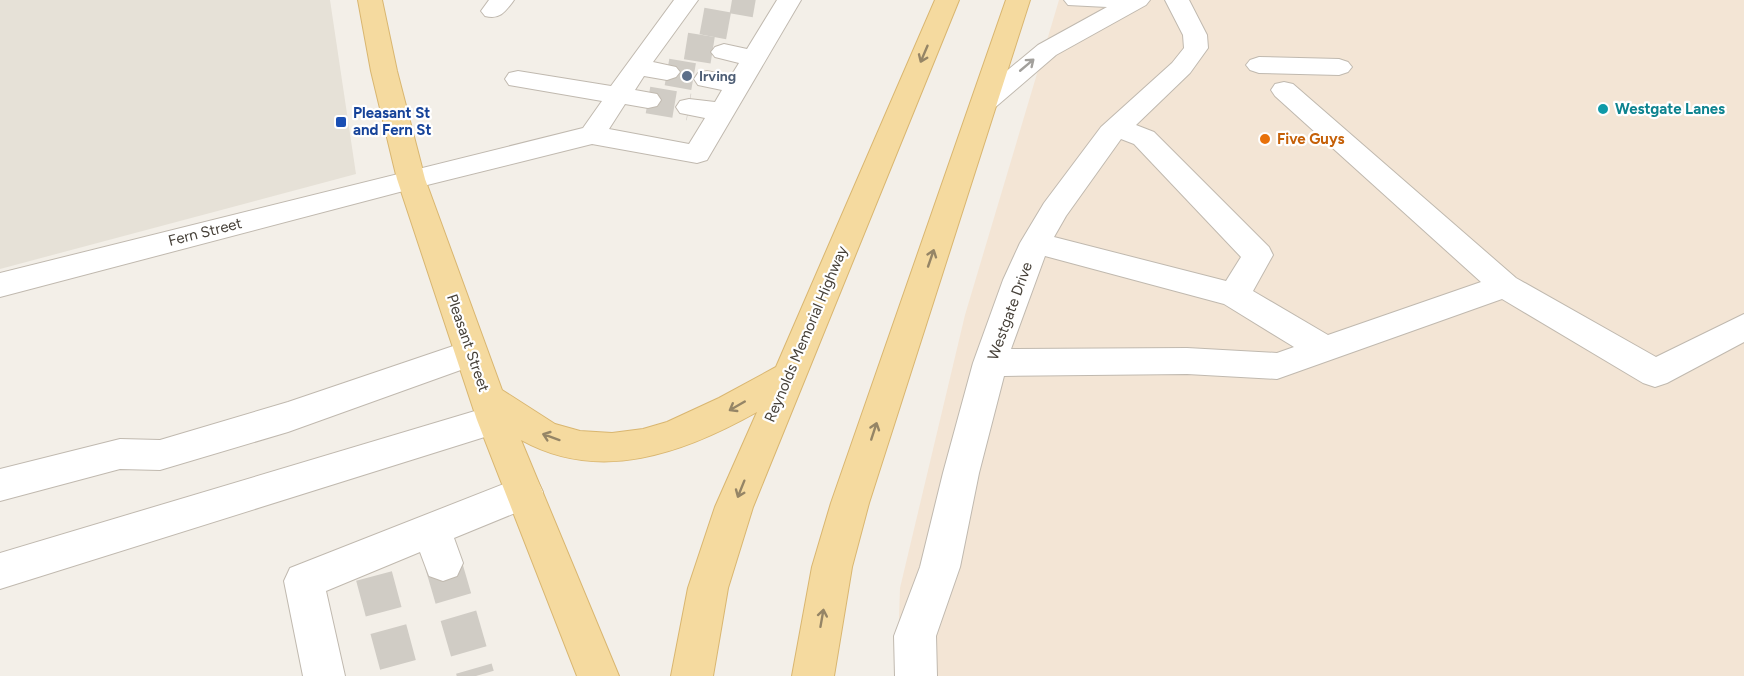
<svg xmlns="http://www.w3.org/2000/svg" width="1744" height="676" font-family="Figtree,sans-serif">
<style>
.residential{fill:#e6e1d7}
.commercial{fill:#f3e5d5}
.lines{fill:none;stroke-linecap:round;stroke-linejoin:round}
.minor-tunnel-far1{stroke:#d0ccc5;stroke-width:27;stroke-dasharray:27 14;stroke-linecap:butt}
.minor-tunnel{stroke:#d0ccc5;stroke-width:37;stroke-dasharray:37 18;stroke-linecap:butt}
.minor-casing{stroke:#c0b9af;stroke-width:2}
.major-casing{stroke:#d9b670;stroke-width:2}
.minor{fill:#fff;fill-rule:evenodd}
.major{fill:#f5da9f;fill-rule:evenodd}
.oneway{stroke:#958566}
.oneway2{stroke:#a2a09c}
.service-dot{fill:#5c6f8a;stroke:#fff;stroke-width:2}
.culture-dot{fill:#0f9aa8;stroke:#fff;stroke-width:2}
.transit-dot{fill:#1a4fb4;stroke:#fff;stroke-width:2}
.food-dot{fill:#e8710a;stroke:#fff;stroke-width:2}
.labels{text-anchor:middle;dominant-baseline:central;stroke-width:4.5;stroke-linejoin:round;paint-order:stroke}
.far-service-label{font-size:14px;font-weight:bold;fill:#4e5e75;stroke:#fff;text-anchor:start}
.culture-label{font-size:15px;font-weight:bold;fill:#0d838f;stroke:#fff;text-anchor:start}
.transit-label{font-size:15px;font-weight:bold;fill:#164399;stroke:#fff;text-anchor:start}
.food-label{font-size:15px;font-weight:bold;fill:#c56008;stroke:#fff;text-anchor:start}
.street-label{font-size:15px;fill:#464038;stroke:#fff}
</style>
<rect width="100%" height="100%" fill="#f3efe8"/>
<!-- residential -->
<path class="residential" d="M 0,0 L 330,0 L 356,174 L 0,269 Z"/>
<!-- commercial -->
<path class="commercial" d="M 1059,0 L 1744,0 L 1744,676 L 897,676 L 900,588 L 965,315 Z"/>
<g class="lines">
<!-- minor-tunnel-far1 -->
<g class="minor-tunnel-far1">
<path d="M 732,0 L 755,4"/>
<path d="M 702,21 L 740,28"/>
<path d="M 686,46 L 724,52"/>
<path d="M 667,72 L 707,79"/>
<path d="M 648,100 L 689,107"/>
</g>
<!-- minor-tunnel -->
<g class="minor-tunnel">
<path d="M 443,563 L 476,676"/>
<path d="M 374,576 L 401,676"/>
</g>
<!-- minor casing -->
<g class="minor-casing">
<g id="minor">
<path d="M 489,0 L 514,0 C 505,12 500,20 485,16 L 481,11 Z"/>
<path d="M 674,0 L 698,0 L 653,62 L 676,67 L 680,72 L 676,77 L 667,80 L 644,76 L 635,90 L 657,94 L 661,100 L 657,106 L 648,108 L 625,104 L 609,129 L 689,144 L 705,118 L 680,113 L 676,107 L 680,101 L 689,99 L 715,102 L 722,90 L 698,85 L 694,79 L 698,73 L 707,71 L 731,76 L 739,63 L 715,57 L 711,52 L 715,47 L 724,44 L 747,49 L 777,0 L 801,0 L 707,160 L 697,163 L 592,144 L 411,189 L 0,297 L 0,273 L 583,128 L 602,101 L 509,85 L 505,79 L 509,73 L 518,71 L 611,86 Z"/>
<path d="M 1064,0 L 1150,0 L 1146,5 L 1056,55 L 992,110 L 983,112 L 974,110 L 970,104 L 974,98 L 1038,45 L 1107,7 L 1068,5 Z"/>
<path d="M 1165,0 L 1189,0 L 1207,35 L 1208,48 L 1190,73 L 1136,125 L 1154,132 L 1269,247 L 1273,255 L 1253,291 L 1328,335 L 1481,282 L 1275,96 L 1271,90 L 1275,84 L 1284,82 L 1293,84 L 1516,278 L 1656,357 L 1744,314 L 1744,342 L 1667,383 L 1655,387 L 1643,383 L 1502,299 L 1277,379 L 1187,374 L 1004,376 L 979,473 L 960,567 L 936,636 L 937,676 L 895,676 L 894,636 L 920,567 L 943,473 L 973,363 L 1003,280 L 1020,243 L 1044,203 L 1101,127 L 1172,63 L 1184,48 L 1183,35 ZM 1121,139 L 1134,144 L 1241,257 L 1226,281 L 1054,237 L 1066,216 ZM 1045,256 L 1224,304 L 1294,347 L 1277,353 L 1187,348 L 1011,349 Z"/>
<path d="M 1259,57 L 1339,59 L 1348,62 L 1352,67 L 1348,72 L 1339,75 L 1259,73 L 1250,70 L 1246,65 L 1250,60 Z"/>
<path d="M 471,340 L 483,344 L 488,353 L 483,362 L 288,432 L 160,470 L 120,469 L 0,501 L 0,469 L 120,439 L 160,440 L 288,402 Z"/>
<path d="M 495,405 L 507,410 L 513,420 L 507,430 L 0,589 L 0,553 Z"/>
<path d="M 524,476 L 537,480 L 543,492 L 537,504 L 454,538 L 463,563 L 457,576 L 443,581 L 429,576 L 420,552 L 326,591 L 345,676 L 303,676 L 284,581 L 290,568 Z"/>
</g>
</g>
<!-- major casing -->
<g class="major-casing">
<g id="major">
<path d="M 358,0 L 382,0 L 397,71 L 425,179 L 502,390 L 555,424 L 580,431 L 612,433 L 643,429 L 667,422 L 719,398 L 776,367 L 935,0 L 959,0 L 753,507 L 728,588 L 713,676 L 671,676 L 688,588 L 715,507 L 757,412 C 684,453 600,484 521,440 L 619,676 L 577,676 L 477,420 L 397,179 L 371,71 Z"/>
<path d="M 1006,0 L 1030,0 L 869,503 L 852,567 L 834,676 L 792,676 L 812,567 L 831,503 Z"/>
</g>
</g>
<!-- minor -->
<use href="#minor" class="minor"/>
<!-- major -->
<use href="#major" class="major"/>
</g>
<!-- one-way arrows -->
<defs><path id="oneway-shaft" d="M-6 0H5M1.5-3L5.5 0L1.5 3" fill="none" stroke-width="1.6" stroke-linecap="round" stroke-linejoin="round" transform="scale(1.5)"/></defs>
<g class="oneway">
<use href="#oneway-shaft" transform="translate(924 54) rotate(113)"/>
<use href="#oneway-shaft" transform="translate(931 258) rotate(-71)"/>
<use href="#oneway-shaft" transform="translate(737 406) rotate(150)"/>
<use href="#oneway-shaft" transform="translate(874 431) rotate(-72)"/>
<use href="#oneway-shaft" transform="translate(551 437) rotate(-160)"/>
<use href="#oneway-shaft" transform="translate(741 489) rotate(112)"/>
<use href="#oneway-shaft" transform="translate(822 618) rotate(-80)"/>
</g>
<use class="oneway2" href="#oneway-shaft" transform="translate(1027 65) rotate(-40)"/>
<!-- markers -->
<circle class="service-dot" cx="687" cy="76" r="6"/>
<circle class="culture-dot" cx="1603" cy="109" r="6"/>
<rect class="transit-dot" x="335" y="116" width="12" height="12" rx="3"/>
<circle class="food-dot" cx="1265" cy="139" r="6"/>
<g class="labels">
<!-- far-service labels -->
<g class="far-service-label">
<text x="699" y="76">Irving</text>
</g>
<!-- culture labels -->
<g class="culture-label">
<text x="1615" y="109">Westgate Lanes</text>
</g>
<!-- transit labels -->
<g class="transit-label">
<text x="353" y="113">Pleasant St<tspan x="353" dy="17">and Fern St</tspan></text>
</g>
<!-- food labels -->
<g class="food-label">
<text x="1277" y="139">Five Guys</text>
</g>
<!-- street labels -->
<g class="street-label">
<text transform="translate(205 232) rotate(-14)">Fern Street</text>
<text transform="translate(1010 311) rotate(-70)">Westgate Drive</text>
<text transform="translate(806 334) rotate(-67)">Reynolds Memorial Highway</text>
<text transform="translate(468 343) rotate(71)">Pleasant Street</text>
</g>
</g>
</svg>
